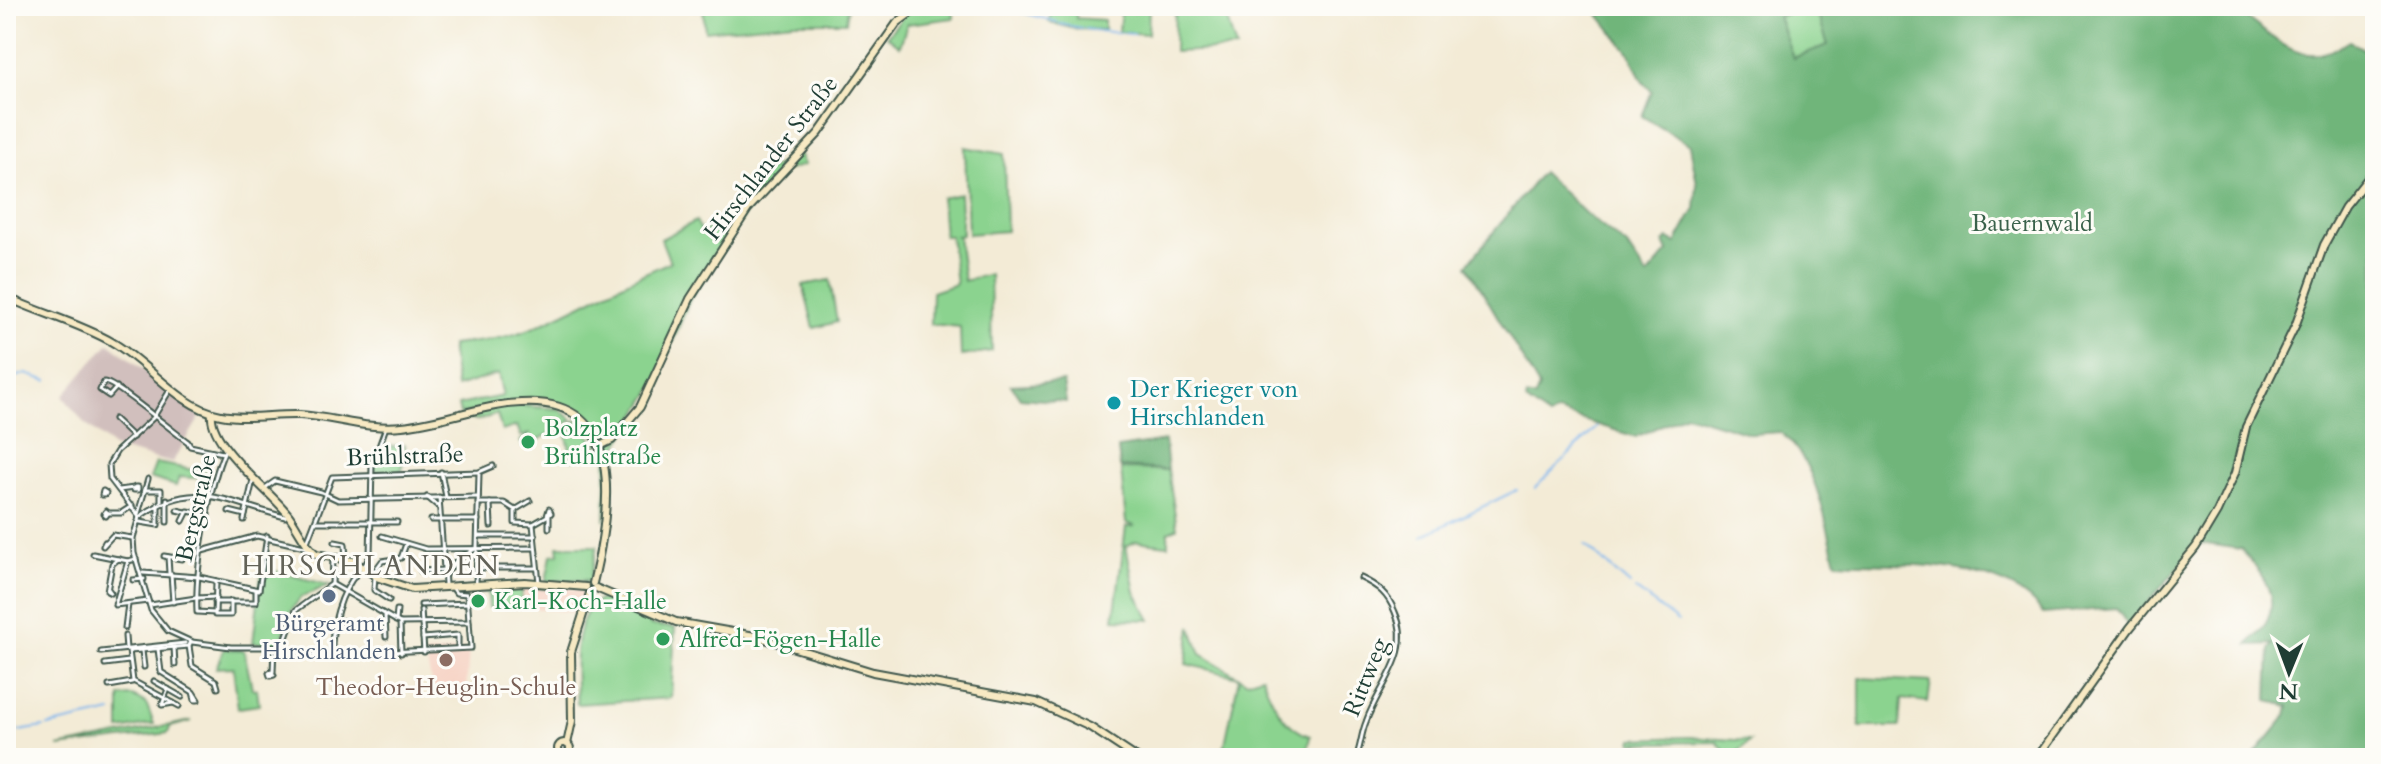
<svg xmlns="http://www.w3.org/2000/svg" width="2381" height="764" font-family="Cardo,serif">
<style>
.built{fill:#f6d2c3}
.industrial{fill:#d1bfbd}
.green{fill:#8bd38f;stroke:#558862;stroke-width:2}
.forest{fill:#70b57a;stroke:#487957;stroke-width:2}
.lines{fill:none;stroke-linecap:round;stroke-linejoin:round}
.stream{stroke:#7cb5ed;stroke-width:2}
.street-casing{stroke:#3f574c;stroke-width:7}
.secondary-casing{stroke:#3f574c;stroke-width:10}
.street{stroke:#fff;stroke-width:3}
.secondary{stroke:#f7e9c3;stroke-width:6}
.culture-dot{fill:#0f9aa8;stroke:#fdfcf7;stroke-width:3}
.leisure-dot{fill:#2e9e5b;stroke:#fdfcf7;stroke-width:3}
.service-dot{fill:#5c6f8a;stroke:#fdfcf7;stroke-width:3}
.education-dot{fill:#8d6e63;stroke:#fdfcf7;stroke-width:3}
.labels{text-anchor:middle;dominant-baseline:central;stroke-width:6;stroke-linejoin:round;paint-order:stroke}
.street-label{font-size:24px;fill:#1f3d34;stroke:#fdfcf7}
.park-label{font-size:24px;fill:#3a624b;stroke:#fdfcf7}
.culture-label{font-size:24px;fill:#0d838f;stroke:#fdfcf7;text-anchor:start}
.leisure-label{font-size:24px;fill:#27864d;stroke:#fdfcf7;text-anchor:start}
.service-label{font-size:24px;fill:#4e5e75;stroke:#fdfcf7}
.education-label{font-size:24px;fill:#785e54;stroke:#fdfcf7}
.quarter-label{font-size:28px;letter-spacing:2px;fill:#626258;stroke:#fdfcf7}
</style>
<rect width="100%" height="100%" fill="#fdfcf7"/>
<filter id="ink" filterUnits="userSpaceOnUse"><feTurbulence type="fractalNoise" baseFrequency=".0125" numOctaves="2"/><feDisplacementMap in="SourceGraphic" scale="16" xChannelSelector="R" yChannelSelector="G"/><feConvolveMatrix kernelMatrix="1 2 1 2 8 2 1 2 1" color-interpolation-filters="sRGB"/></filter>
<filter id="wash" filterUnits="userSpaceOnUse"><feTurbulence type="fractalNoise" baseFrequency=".006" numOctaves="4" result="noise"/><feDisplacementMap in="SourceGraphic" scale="32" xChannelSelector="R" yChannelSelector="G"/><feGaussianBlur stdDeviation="1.8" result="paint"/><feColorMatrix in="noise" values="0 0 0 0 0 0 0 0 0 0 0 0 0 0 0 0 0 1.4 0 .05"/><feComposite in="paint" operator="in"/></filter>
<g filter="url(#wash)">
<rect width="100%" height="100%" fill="#f3ebd6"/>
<!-- built -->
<g class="built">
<path d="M 524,584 L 579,589 L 585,595 L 581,613 L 521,607 Z"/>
<path d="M 469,649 L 466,693 L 434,692 L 425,654 Z"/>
</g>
<!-- industrial -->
<path class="industrial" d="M 109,343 L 202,414 L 172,463 L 115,448 L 84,423 L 63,396 Z"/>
<!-- green -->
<g class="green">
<path d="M 703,6 L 848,6 L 846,22 L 793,22 L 705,31 Z"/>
<path d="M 902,6 L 953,6 L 954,18 L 907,24 L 900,46 L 887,36 L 902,18 Z"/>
<path d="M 1052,6 L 1077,6 L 1076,18 L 1104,20 L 1104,30 L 1075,29 L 1049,22 Z"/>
<path d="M 1121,6 L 1149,6 L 1148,34 L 1119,32 Z"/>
<path d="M 1175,6 L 1223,6 L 1236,49 L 1174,52 Z"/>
<path d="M 1806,6 L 1815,6 L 1828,45 L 1793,58 L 1778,16 Z"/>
<path d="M 965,147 L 1004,154 L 1006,231 L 968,234 Z"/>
<path d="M 799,153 L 804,165 L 782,172 L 748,208 L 742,185 Z"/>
<path d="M 960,194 L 962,235 L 955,236 L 958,236 L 964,281 L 990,274 L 992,351 L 961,356 L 960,327 L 931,324 L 932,292 L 956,284 L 950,236 L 944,236 L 941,198 Z"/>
<path d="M 748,209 L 690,299 L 655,385 L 618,445 L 605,521 L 607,445 L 599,443 C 599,435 594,428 588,422 C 553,390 502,407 460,414 L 458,405 L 503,396 L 498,374 L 456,387 L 451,345 C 477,342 505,339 530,329 C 577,308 622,282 670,262 L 661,239 L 696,221 L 702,232 Z"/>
<path d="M 830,280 L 837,322 L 814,328 L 803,285 Z"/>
<path d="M 511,405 L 559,409 L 573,420 L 524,448 L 520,441 L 531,434 L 521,436 L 517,426 L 502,431 L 497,414 L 479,420 L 463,419 L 462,415 Z"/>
<path d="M 577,420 L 598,446 L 572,460 L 566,431 Z"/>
<path d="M 405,445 L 402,471 L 373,471 L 380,448 Z"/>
<path d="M 156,463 L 210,473 L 208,479 L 179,477 L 176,486 L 150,478 Z"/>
<path d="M 1121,469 L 1168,470 L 1177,528 L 1168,532 L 1168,545 L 1136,541 L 1126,546 L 1135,592 L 1151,620 L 1114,619 L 1126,527 L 1135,526 L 1126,523 Z"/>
<path d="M 558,546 L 597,546 L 590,581 L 582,584 L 586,580 L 546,581 L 551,555 L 559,554 Z"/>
<path d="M 262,568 L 329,585 L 301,597 L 288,615 L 282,643 L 253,643 Z"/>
<path d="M 524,584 L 548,585 L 549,589 L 522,586 L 521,607 L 489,608 L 488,592 L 457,590 Z"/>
<path d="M 601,599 L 617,601 L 648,614 L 650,625 L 675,628 L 671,698 L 577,704 C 575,674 570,616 601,599 Z"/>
<path d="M 1191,626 L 1201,654 L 1246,681 L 1262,676 C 1271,701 1284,728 1310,736 L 1306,758 L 1222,758 L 1239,677 L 1186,664 Z"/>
<path d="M 224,649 L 244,650 L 252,689 L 257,689 L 259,705 L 238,708 L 233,667 L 216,668 Z"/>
<path d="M 1860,678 L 1931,682 L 1928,702 L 1902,699 L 1900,727 L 1860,727 Z"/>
<path d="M 132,696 L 146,703 L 154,724 L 120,730 L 120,697 Z"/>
<path d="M 192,721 L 170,727 L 168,733 L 58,747 Z"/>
<path d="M 1690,737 L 1750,741 L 1731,758 L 1717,742 L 1632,743 L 1633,739 Z"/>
</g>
<!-- forest -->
<g class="forest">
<path d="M 1592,6 L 1806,6 L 1778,17 L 1793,58 L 1828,45 L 1815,6 L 2245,6 L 2241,14 C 2280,41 2302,73 2349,41 L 2375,55 L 2375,758 L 2252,758 L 2287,715 L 2289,706 L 2268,701 L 2270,649 L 2274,644 L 2248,645 C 2254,637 2265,628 2268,619 C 2280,593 2256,566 2241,549 L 2200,543 L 2128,625 L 2116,608 L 2043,614 C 2003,557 1900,566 1836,562 C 1825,520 1817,461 1780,432 L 1752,434 L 1686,414 L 1636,437 L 1558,412 L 1549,417 L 1526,401 L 1527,397 L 1535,397 L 1539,387 L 1467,265 L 1542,172 L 1586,214 L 1627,246 L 1647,276 L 1668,252 L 1664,243 L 1668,239 L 1676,243 L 1695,209 L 1697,184 L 1690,145 L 1642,116 L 1652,91 L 1642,81 L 1630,54 Z"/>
<path d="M 1063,382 L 1066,402 L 1020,398 L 1011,385 Z"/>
<path d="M 1165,441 L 1168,470 L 1120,467 L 1118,448 Z"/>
</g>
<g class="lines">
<!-- stream -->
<g class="stream">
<path d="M 576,6 L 609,16 L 701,6"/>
<path d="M 999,6 L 1057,22"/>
<path d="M 1060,24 L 1097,31"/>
<path d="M 1099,31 L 1134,34"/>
<path d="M 6,379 L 26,374 L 48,381"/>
<path d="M 1535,488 L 1597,427"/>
<path d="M 1422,536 L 1517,490"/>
<path d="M 1585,545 L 1630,585"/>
<path d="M 1635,589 L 1678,622"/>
<path d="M 48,726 L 112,712"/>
<path d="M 6,733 L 44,727"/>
</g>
</g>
</g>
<g filter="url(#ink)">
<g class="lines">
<!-- street casing -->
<g class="street-casing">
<g id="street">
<path d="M 117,387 L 109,396 L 100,390 L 104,382 C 115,382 172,431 188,442 L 190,446 L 223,453"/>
<path d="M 114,419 L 133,437"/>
<path d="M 441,472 L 446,497"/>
<path d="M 135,487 L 138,487 L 138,490 L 134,490 Z"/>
<path d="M 265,488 L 275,481 L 321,492 L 338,500 L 478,497"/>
<path d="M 119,490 L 134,488"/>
<path d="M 145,490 L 161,490 L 161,501"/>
<path d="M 103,491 L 106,493 L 105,495 L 102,495 Z"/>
<path d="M 427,497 L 439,507"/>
<path d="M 439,497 L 445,584"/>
<path d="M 478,503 L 504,503 L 515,510 L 515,523 L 533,524 L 539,583"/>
<path d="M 490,503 L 491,526"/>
<path d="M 177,510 L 186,512"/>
<path d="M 515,510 L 530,501"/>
<path d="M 106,511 L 108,513 L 106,516 L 104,514 Z"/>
<path d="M 229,511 L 245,515"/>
<path d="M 108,513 L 121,513 L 132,506"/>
<path d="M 138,514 L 148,479"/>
<path d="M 549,515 L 549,528"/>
<path d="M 139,517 L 133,538 L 134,553 L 151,610 L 168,631 L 192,642 L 231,647 L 283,647 L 306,656 L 471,648 L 467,594 L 456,593 L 452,587"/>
<path d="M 139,517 L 110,479 L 109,464 L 117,451 L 153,418 L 170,390"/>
<path d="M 139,517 C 195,477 224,502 285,517"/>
<path d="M 244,520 L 253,480"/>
<path d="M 431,520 L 478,520"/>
<path d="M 183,521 L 188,511 L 208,515"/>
<path d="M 140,522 L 158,525 L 158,504"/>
<path d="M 167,522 L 167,499"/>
<path d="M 317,522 L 397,522"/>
<path d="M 533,524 L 547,516 L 549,509 L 551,513 L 547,516"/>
<path d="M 382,536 L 426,549 L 535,548"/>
<path d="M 478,536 L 535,536"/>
<path d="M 105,542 L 103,546 L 113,535 L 132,538"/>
<path d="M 307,542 L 332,477 L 479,472 L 493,466"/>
<path d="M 335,542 L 345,544 L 346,560"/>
<path d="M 202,551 L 257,536 L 309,548"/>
<path d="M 93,554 L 128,561 L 136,559"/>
<path d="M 164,556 L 182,559"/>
<path d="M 168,557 L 169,573"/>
<path d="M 128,561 L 115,605 L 148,601"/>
<path d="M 364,567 L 370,556 L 372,466 L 386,427"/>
<path d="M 477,568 L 537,568"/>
<path d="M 421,571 L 444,570"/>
<path d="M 374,572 L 382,561 L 401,558 L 406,544"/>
<path d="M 143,573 L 199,577 L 259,590 L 267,536"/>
<path d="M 171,574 L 173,602"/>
<path d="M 445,575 L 457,560 L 475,549"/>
<path d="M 375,576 L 374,590 L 389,600"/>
<path d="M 133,580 L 144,579"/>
<path d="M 216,582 L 215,615 L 231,615 L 231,601"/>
<path d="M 332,584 L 400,623 L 469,622"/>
<path d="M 476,585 L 479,473"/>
<path d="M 108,589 L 111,593 L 107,591 L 112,564 L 118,559"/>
<path d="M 197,598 L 216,597"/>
<path d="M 215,602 L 256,602 L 256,590"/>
<path d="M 150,605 L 196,598"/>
<path d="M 421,605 L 468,603"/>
<path d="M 421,610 L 424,652"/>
<path d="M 215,613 L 197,612 C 195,570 208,488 225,450"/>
<path d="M 385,616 L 386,637"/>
<path d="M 337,620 L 368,626"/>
<path d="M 396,621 L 397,610"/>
<path d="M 400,623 L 401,653"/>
<path d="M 288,625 L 309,626"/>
<path d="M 125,628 L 128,604"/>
<path d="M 125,636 L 126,649"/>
<path d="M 423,638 L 458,635 L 458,648"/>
<path d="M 189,646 L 192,666 L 216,681 L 218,688"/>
<path d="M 283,646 L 296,610 L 332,584 L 333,559"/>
<path d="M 174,647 L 175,665"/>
<path d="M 158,649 L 161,672 L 193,692 L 195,700 L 198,700 L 193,692"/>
<path d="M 129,651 L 133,681 L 179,706"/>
<path d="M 130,651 L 189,646 L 191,641"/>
<path d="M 142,651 L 144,667"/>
<path d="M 101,652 L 185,643"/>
<path d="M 332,653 C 331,627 340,592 358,572 L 369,571"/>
<path d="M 105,664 L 129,661"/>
<path d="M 271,672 L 274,675 L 270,676 L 269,673 Z"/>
<path d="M 273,672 L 274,646"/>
<path d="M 154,681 L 182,697"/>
<path d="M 109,686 L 132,682"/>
<path d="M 168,689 L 162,705 L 173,703"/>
<path d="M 569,753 L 574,758"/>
<path d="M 1356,758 C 1361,746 1361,734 1366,722 C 1379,684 1414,654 1395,612 C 1388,594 1378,586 1361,578"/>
</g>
</g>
<!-- secondary casing -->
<g class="secondary-casing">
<g id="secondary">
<path d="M 6,297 C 40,313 79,323 112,342 C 149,363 178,407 221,415 C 247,420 274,414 300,415 C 335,417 367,430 402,426 C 442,422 480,405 521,403 C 629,396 610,514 593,583"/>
<path d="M 212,413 C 208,444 269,490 287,513 C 297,525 304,545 316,554 L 353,561 L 379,578 L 412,589 L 525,582 L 586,587"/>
<path d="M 600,446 L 612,440 L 640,407 L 690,299 L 748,209 L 819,133 L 897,23 L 920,6"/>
<path d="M 596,588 L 676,622 L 755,636 L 873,672 L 1036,702 L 1090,727 L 1137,758"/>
<circle cx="564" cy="749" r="6"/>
<path d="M 567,744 L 572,721 L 571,652 L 590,593"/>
<path d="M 2037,758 L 2130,628 L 2196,547 L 2217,512 L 2235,473 L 2246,427 L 2296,324 L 2324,245 L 2345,207 L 2375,169"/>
</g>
</g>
<!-- street -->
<use href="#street" class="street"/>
<!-- secondary -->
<use href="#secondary" class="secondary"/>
</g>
</g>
<!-- markers -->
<circle class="culture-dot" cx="1114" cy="403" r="8"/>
<g class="leisure-dot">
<circle cx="528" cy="442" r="8"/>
<circle cx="478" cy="601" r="8"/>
<circle cx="663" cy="639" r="8"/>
</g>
<circle class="service-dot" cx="329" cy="596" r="8"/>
<circle class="education-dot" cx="446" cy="660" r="8"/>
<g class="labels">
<!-- street labels -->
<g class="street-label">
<text transform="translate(771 158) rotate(-52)">Hirschlander Straße</text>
<text transform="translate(405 456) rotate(-2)">Brühlstraße</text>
<text transform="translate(196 508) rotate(-77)">Bergstraße</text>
<text transform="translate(1366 677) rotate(-68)">Rittweg</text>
</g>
<!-- park labels -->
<g class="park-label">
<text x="2032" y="223">Bauernwald</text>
</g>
<!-- culture labels -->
<g class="culture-label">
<text x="1130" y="389">Der Krieger von<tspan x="1130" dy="28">Hirschlanden</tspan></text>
</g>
<!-- leisure labels -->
<g class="leisure-label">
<text x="544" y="428">Bolzplatz<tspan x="544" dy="28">Brühlstraße</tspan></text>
<text x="494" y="601">Karl-Koch-Halle</text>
<text x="679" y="639">Alfred-Fögen-Halle</text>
</g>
<!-- service labels -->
<g class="service-label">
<text x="329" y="623">Bürgeramt<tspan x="329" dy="28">Hirschlanden</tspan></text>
</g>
<!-- education labels -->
<g class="education-label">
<text x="446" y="687">Theodor-Heuglin-Schule</text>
</g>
<!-- quarter labels -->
<g class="quarter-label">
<text x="371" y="566">HIRSCHLANDEN</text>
</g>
</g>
<!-- margin -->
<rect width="2381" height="764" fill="none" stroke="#fdfcf7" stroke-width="32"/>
<!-- north arrow -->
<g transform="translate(2289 672) rotate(181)" stroke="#fdfcf7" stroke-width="6" paint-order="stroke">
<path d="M0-6L14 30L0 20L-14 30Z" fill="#1f3d34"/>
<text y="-12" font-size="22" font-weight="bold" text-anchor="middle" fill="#1f3d34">N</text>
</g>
</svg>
